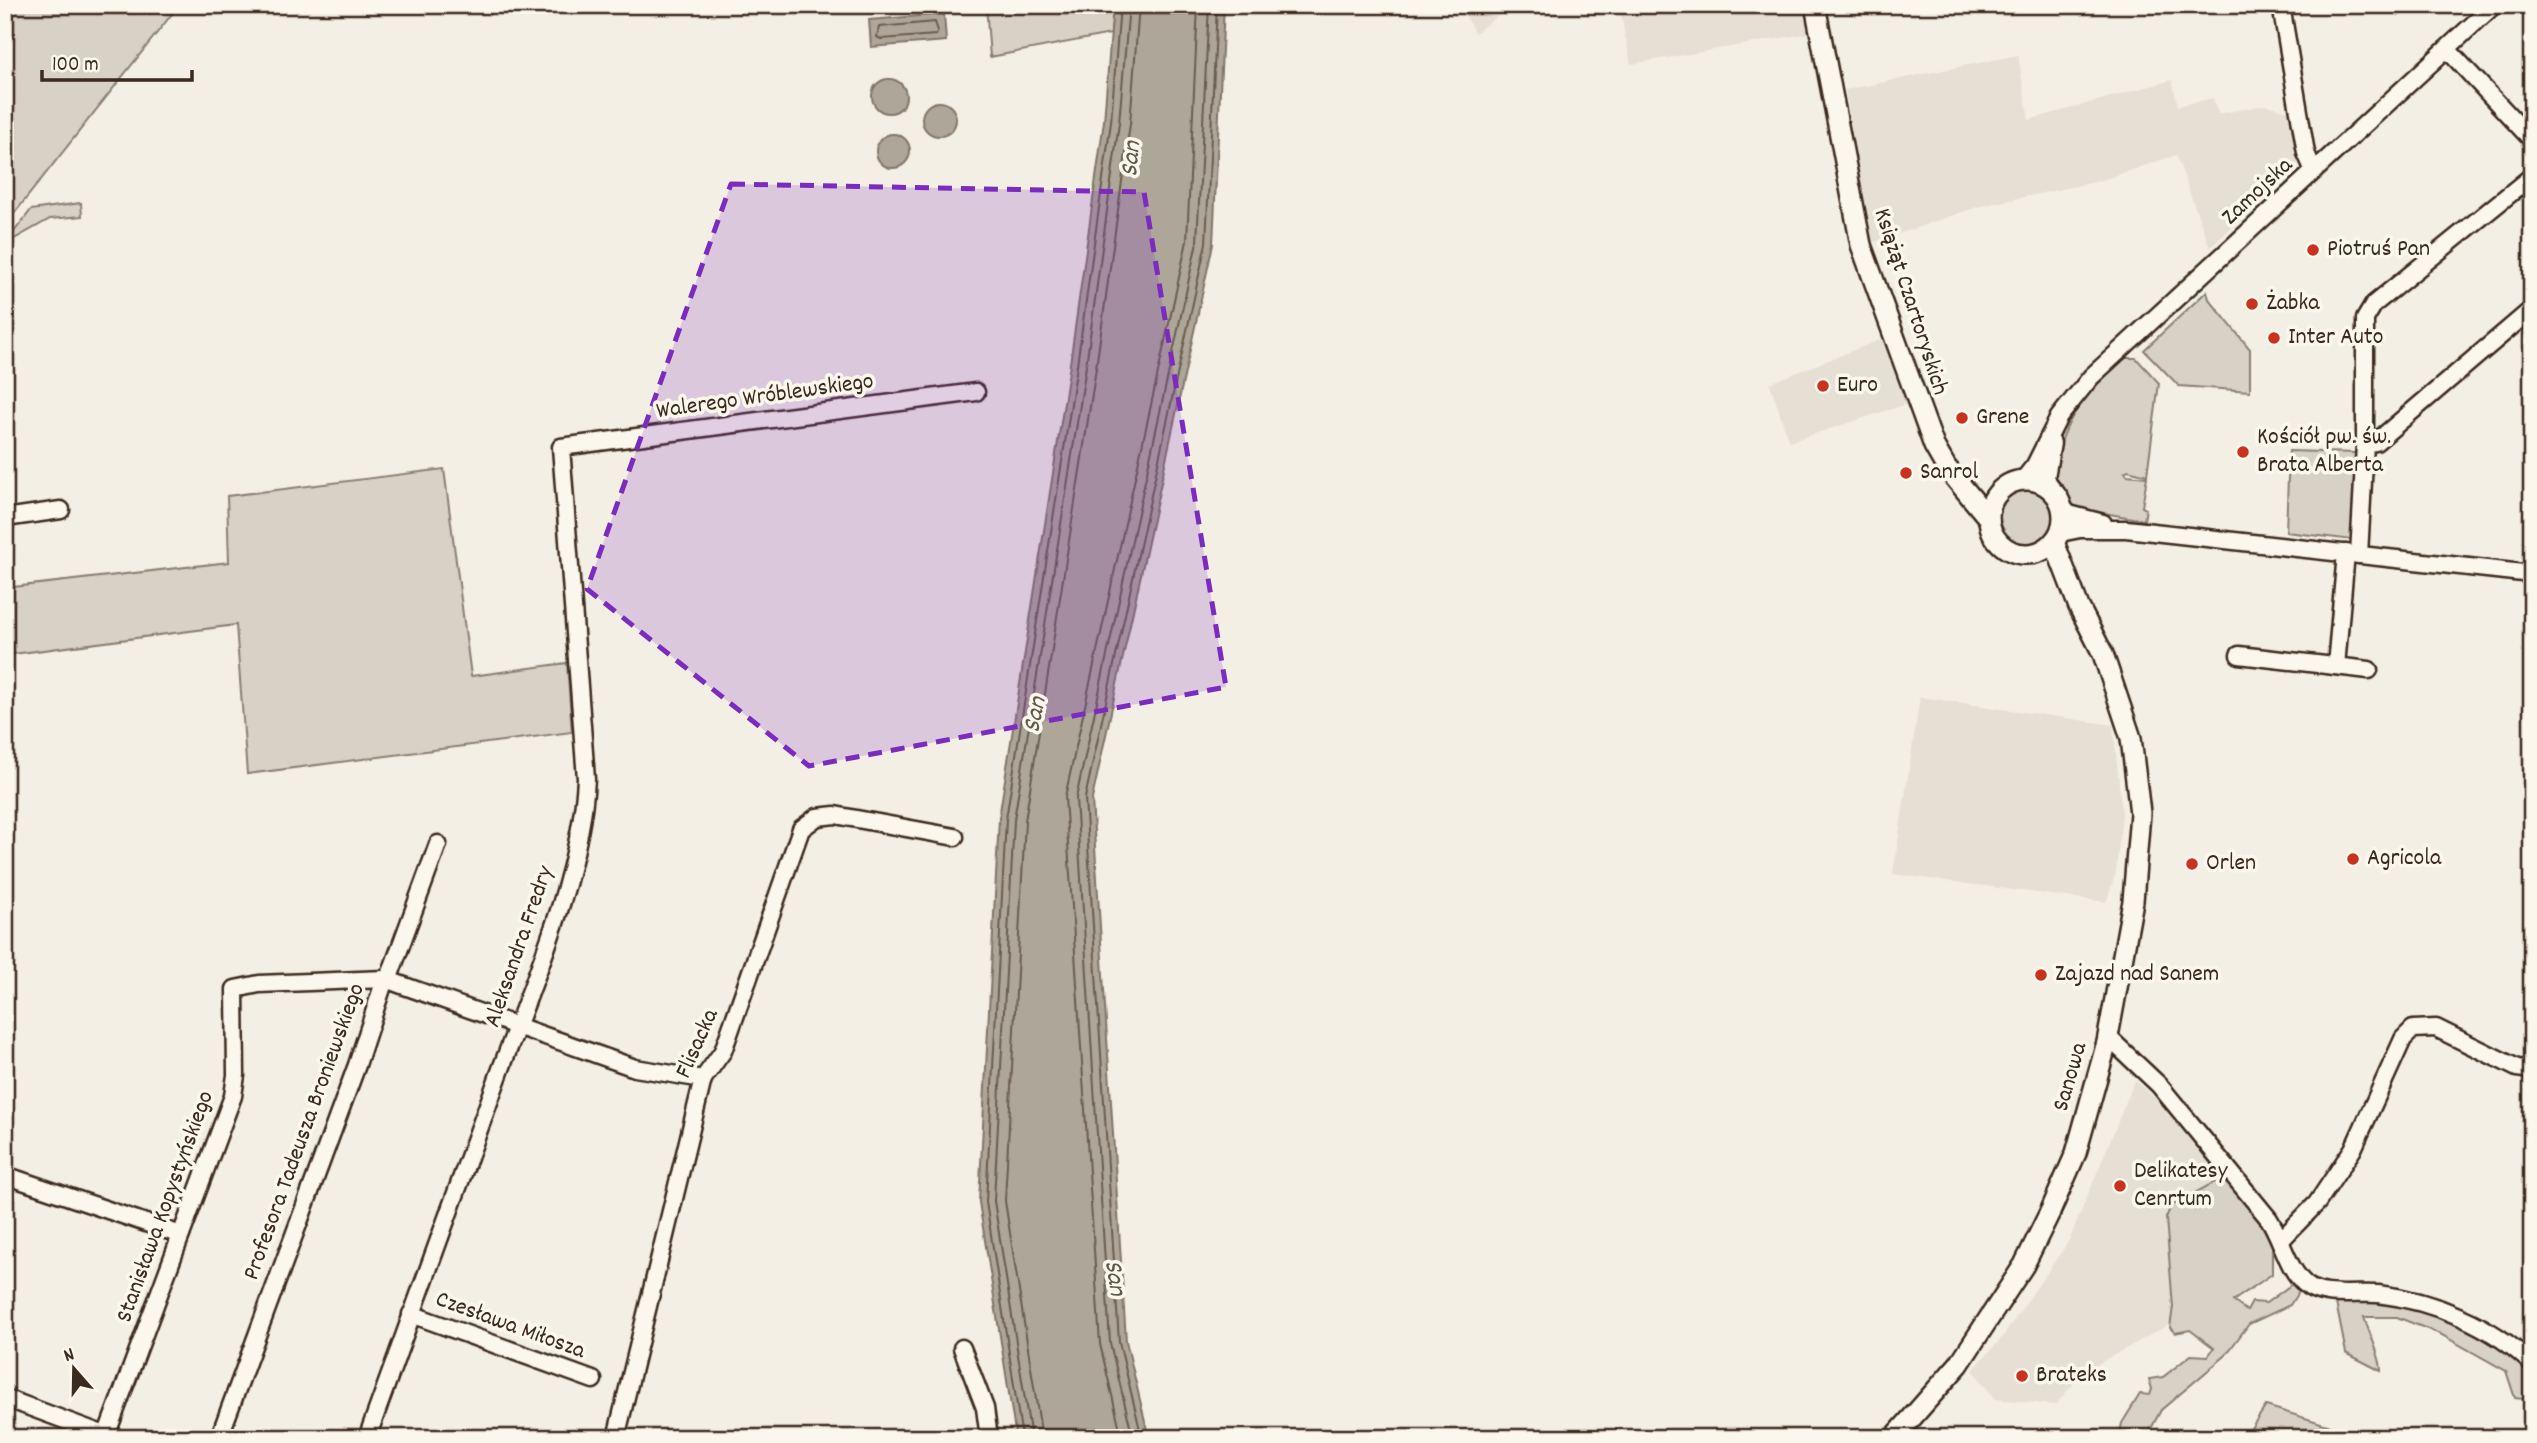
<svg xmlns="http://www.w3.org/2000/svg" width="2537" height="1443" font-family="Dekko,sans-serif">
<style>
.built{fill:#e5dfd4}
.green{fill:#d8d1c6;stroke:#8a7e72;stroke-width:2}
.water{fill:#afa69a;stroke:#817468;stroke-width:2}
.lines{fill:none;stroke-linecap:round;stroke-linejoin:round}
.shore{stroke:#695c50;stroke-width:2}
.minor-casing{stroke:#3b2a1e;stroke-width:21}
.major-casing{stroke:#3b2a1e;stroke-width:24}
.minor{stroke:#fbf7ec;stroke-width:16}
.major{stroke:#fbf7ec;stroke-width:19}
.marked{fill:#7b2cbf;fill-opacity:0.2;stroke:#7b2cbf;stroke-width:5;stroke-dasharray:14 9;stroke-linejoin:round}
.poi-dot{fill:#c8321e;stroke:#fbf7ec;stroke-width:2.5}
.labels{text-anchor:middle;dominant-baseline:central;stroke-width:7;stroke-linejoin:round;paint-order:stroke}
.street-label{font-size:24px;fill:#3b2a1e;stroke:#fbf7ec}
.poi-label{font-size:24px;fill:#3b2a1e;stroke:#fbf7ec;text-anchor:start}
.water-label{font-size:26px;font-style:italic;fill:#645549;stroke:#fbf7ec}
</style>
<rect width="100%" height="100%" fill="#f3efe4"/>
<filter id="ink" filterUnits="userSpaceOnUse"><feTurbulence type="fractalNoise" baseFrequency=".0143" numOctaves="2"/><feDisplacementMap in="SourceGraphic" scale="14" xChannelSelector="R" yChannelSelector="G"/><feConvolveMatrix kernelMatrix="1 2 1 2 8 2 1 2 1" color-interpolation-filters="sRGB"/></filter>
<g filter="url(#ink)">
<!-- built -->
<g class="built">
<path d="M 1459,5 L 1512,5 L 1475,33 Z"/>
<path d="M 1619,5 L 1806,5 L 1811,33 L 1631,64 Z"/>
<path d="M 2018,55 L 2029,120 L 2172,80 L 2178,106 L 2213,98 L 2218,114 L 2265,105 L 2294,112 L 2301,160 L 2210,248 L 2176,155 L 2099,181 L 1977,207 L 1872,243 L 1845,90 Z"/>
<path d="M 1882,339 L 1907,404 L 1789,442 L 1770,383 Z"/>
<path d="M 1920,697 L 2113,725 L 2122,814 L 2116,872 L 2106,902 L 1893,874 Z"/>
<path d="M 2135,1080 L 2166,1108 L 2226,1176 L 2171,1206 L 2172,1323 L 2085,1371 L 2055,1405 L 1995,1399 L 1973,1370 L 2001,1339 L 2069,1241 Z"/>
</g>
<!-- green -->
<g class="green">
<path d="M 5,5 L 179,5 L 5,225 Z"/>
<path d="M 986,5 L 1113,5 L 1111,34 L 990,57 Z"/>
<path d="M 81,203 L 82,216 L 50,219 L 14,239 L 10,237 L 31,210 Z"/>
<path d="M 2207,291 L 2209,299 L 2250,349 L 2250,391 L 2179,386 L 2144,350 Z"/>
<path d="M 2124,358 L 2136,358 L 2159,383 L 2147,475 L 2128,470 L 2125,472 L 2127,475 L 2147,477 L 2142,507 L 2146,509 L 2144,520 L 2075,508 L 2053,473 C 2064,416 2083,397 2124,358 Z"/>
<path d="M 2289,451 L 2355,453 L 2353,540 L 2286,532 Z"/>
<path d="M 444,469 L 471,676 L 567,663 L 572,732 L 247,774 L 236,625 L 5,655 L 5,588 L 229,562 L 227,496 Z"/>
<circle cx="2027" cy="517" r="30"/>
<path d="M 2226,1176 L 2272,1230 L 2272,1274 L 2233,1301 L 2247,1311 L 2252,1302 L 2266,1303 L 2295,1282 L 2302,1286 L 2290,1305 L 2249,1324 L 2225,1356 L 2161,1410 L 2146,1438 L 2119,1438 L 2122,1423 L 2140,1394 L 2150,1395 L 2152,1389 L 2149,1379 L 2163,1377 L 2191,1355 L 2208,1356 L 2214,1348 L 2190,1330 L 2175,1333 L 2170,1328 L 2173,1307 L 2166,1218 L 2171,1206 Z"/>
<path d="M 2335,1298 C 2416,1304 2466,1321 2532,1371 L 2532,1400 L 2515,1398 L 2506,1371 L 2440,1334 L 2397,1317 L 2364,1317 C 2369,1334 2381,1355 2381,1371 L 2346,1353 Z"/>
<path d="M 2266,1406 L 2347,1431 L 2359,1438 L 2245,1437 Z"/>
</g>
<!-- water -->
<g class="water">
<path d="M 868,5 L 943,5 L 944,7 L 868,13 Z"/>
<path d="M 1113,5 L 1224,5 L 1213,244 L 1092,799 L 1126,1341 L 1149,1438 L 1016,1438 L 979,1202 L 999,818 L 1069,371 L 1104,121 Z"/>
<path d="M 944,14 L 946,41 L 871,47 L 869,20 Z"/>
<circle cx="889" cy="96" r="17"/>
<circle cx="939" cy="119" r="17"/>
<circle cx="893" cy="151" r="17"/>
</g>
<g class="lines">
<!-- shore -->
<g class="shore">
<path d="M 935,22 L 938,31 L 936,35 L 881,39 L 877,37 L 879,27 Z"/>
<path d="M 1022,1438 L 986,1202 L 1006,819 L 1076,372 L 1111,122 L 1120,5"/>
<path d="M 1031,1438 L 994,1201 L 1014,820 L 1085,373 L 1119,123 L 1129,5"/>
<path d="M 1042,1438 L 1005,1201 L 1025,821 L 1095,375 L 1130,124 L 1139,5"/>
<path d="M 1122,1438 L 1100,1344 L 1065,797 L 1187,241 L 1198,5"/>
<path d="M 1133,1438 L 1110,1343 L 1076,798 L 1197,242 L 1209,5"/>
<path d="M 1142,1438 L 1119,1342 L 1085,798 L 1206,243 L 1217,5"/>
</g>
<!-- minor casing -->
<g class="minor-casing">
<g id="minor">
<path d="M 2281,5 L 2306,153 L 2314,171"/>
<path d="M 2447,49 L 2532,140"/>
<path d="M 2365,444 L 2376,442 L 2532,309"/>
<path d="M 2024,479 L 2035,465 L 2059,417 L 2091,377 L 2494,5"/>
<path d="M 2051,489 L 2046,477 L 2052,443"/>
<path d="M 2062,507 L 2069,514 L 2103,523"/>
<path d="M 5,518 L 61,510"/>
<path d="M 2060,533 L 2080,529 L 2126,529 L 2532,574"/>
<path d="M 2359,555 L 2365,444 L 2365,319 L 2374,304 L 2532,176"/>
<path d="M 2239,655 L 2369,670"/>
<path d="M 2336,666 L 2346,553"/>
<path d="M 2108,1037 L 2159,1085 L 2269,1219 C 2282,1239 2287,1268 2305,1284 C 2321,1299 2357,1292 2378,1294 C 2434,1301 2492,1325 2532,1364"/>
<path d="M 5,1175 L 181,1235"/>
<path d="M 2282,1239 L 2317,1203 L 2353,1149 L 2403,1039 L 2413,1029 L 2436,1028 L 2517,1068 L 2532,1070"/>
<path d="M 411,1314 L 593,1380"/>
<path d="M 962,1348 L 985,1408 L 989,1438"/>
<path d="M 5,1398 L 113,1438"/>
<path d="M 106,1436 L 233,1096 L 236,1075 L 235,989 L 259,984 L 385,979 L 635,1068 L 703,1079"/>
<path d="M 219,1438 L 357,1065 L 385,979 L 390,975 L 438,844"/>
<path d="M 367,1438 C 411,1314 456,1191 501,1069 C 534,980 581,874 586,779 L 561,447 L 976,392"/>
<path d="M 616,1438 L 703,1079 L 723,1051 L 801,829 L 817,817 L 835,815 L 955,837"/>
</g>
</g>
<!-- major casing -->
<g class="major-casing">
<g id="major">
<path d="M 1815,5 L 1861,245 L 1934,446 L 1946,467 L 1989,519"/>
<circle cx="2026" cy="517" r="37"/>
<path d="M 1894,1438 L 1959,1364 L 2024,1265 L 2051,1210 L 2076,1153 L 2107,1042 L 2133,901 L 2140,813 L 2131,738 L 2103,654 L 2079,607 L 2054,542"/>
</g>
</g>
<!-- minor -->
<use href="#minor" class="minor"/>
<!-- major -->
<use href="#major" class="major"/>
</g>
</g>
<!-- marked area -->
<path class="marked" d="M 731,184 L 1144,192 L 1226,687 L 809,766 L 587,589 Z"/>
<!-- markers -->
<g class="poi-dot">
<circle cx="2313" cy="250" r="7"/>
<circle cx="2252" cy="304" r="7"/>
<circle cx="2274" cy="338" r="7"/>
<circle cx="1823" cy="386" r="7"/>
<circle cx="1962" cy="418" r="7"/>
<circle cx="2243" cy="452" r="7"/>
<circle cx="1906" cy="473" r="7"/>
<circle cx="2353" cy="859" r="7"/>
<circle cx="2192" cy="864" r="7"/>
<circle cx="2041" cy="975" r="7"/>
<circle cx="2120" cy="1186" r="7"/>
<circle cx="2022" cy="1376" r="7"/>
</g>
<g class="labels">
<!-- street labels -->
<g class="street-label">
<text transform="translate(2258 192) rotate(-43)">Zamojska</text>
<text transform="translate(1910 302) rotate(72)">Książąt Czartoryskich</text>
<text transform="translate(765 397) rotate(-8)">Walerego Wróblewskiego</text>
<text transform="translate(520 947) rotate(-71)">Aleksandra Fredry</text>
<text transform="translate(698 1044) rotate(-66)">Flisacka</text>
<text transform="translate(2071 1077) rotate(-74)">Sanowa</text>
<text transform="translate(305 1132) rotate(-70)">Profesora Tadeusza Broniewskiego</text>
<text transform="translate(166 1207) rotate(-70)">Stanisława Kopystyńskiego</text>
<text transform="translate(510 1326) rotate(20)">Czesława Miłosza</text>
</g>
<!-- poi labels -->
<g class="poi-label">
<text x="2327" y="250">Piotruś Pan</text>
<text x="2266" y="304">Żabka</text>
<text x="2288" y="338">Inter Auto</text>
<text x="1837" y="386">Euro</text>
<text x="1976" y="418">Grene</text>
<text x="2257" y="438">Kościół pw. św.<tspan x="2257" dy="28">Brata Alberta</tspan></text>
<text x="1920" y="473">Sanrol</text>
<text x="2367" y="859">Agricola</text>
<text x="2206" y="864">Orlen</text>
<text x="2055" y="975">Zajazd nad Sanem</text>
<text x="2134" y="1172">Delikatesy<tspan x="2134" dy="28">Cenrtum</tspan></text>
<text x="2036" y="1376">Brateks</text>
</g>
<!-- water labels -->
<g class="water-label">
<text transform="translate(1132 159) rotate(-85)">San</text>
<text transform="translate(1036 715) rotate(-79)">San</text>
<text transform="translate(1114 1278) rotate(81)">San</text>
</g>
</g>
<!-- margin -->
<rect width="2537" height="1443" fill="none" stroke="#fbf7ec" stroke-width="28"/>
<rect x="14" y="14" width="2509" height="1415" fill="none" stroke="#3b2a1e" stroke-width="2.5" filter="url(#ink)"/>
<!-- north arrow -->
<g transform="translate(74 1369) rotate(340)" stroke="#fbf7ec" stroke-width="5" paint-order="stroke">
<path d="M0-5L12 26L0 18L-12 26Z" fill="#3b2a1e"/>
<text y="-10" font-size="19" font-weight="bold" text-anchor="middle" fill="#3b2a1e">N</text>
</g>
<!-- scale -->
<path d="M42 70v10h150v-10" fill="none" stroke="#3b2a1e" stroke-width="3.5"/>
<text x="52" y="70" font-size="21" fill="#3b2a1e" stroke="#fbf7ec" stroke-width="5" paint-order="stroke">100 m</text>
</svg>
